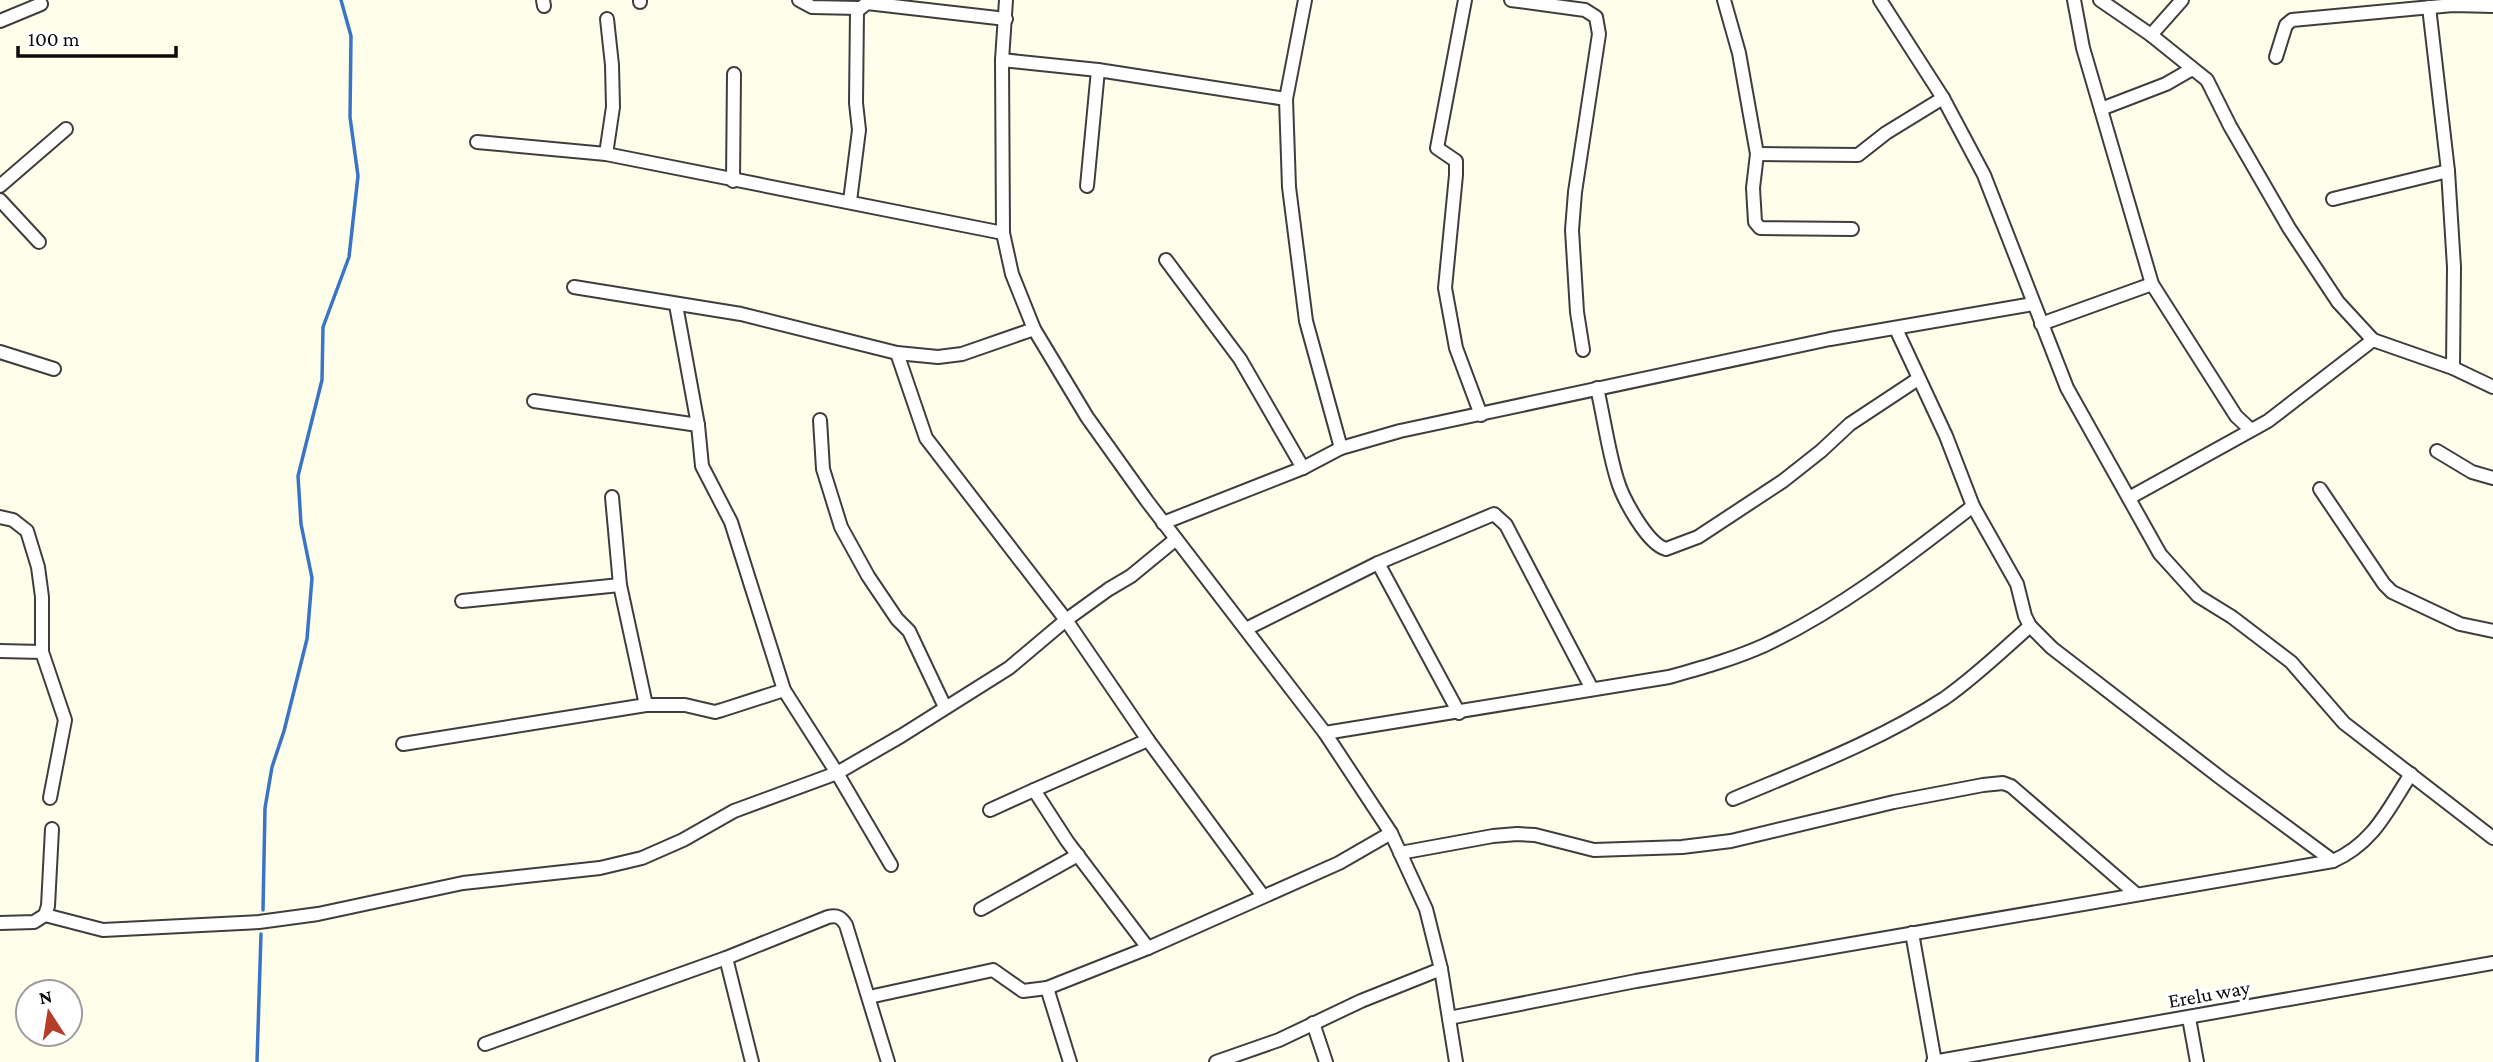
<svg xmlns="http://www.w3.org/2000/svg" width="2493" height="1062" font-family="'Crimson Pro',serif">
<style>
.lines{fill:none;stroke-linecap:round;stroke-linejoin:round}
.stream{stroke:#3a74c9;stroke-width:3.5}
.minor-casing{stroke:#3e3e3e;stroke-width:16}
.minor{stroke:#fff;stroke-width:12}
.labels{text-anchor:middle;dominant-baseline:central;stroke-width:7;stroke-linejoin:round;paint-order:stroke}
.street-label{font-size:21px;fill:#0b0b0b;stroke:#fff}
</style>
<rect width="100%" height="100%" fill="#fefeea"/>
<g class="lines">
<!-- stream -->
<g class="stream">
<path d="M 263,910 L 265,808 L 272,767 L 284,731 L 307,639 L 312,578 L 301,524 L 298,476 L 322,380 L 323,327 L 349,257 L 358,176 L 350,117 L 351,36 L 341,0"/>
<path d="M 257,1062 L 261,934"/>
</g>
<!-- minor casing -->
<g class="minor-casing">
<g id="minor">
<path d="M 543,0 L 544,6"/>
<path d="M 799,0 L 812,7 L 859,8"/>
<path d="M 1006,0 L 1002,60 L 1003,233 L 1012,274 L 1034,329 L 1087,417 L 1147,501 L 1325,733 L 1391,833 L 1426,909 L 1441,969 L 1456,1062"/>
<path d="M 1305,0 L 1286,99 L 1289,187 L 1306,321 L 1341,448"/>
<path d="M 1465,0 L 1437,148 L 1456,161 L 1456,175 L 1445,288 L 1456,348 L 1481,415"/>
<path d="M 1511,0 L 1585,10 L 1596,17 L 1599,34 L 1575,192 L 1572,230 L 1577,312 L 1583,350"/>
<path d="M 1724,0 L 1739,53 L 1757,154 L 1753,188 L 1755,222 L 1760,228 L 1852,229"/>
<path d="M 1880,0 L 1943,98 L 1984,175 L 2067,388 L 2160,554 L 2198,596 L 2232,617 L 2291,662 L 2344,723 L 2493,838"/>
<path d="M 2074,0 L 2083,48 L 2152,284 L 2236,416 L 2251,430"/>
<path d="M 2100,0 L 2151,35 L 2207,80 L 2230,126 L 2289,228 L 2338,302 L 2373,340"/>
<path d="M 640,2 L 640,0"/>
<path d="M 2429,7 L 2448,171 L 2454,267 L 2453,368"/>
<path d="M 0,21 L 41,4"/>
<path d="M 2151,35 L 2182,0"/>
<path d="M 2276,57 L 2286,25 L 2292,20 L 2453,5 L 2493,6"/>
<path d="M 1002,60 L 1098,70 L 1286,99"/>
<path d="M 2101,109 L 2166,84 L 2192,69"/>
<path d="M 477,142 L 606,154 L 1003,233"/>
<path d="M 606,154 L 613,107 L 612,65 L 607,19"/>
<path d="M 1757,154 L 1858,155 L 1886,133 L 1943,98"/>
<path d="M 733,181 L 734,74"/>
<path d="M 0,186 L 66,129"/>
<path d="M 1087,186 L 1098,70"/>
<path d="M 2333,199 L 2448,171"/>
<path d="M 0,200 L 39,242"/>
<path d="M 850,201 L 859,130 L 856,103 L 857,11 L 867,3 L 1006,19"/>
<path d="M 1166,260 L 1240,359 L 1303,468"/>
<path d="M 574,287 L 741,314 L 897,353 L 938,357 L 962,354 L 1034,329"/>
<path d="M 676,305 L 698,425 L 702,466 L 731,522 L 784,690 L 837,773 L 891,865"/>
<path d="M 2041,324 L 2152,284"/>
<path d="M 1896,329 L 1946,436 L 1973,506 L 2017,584 L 2025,616 L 2030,626 L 2052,648 L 2222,779 L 2333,861"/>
<path d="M 0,352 L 54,369"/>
<path d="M 897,353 L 926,438 L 1066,620 L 1148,740 L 1263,896"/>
<path d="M 1597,388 C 1604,418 1608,450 1617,479 C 1622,497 1647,544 1666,549 L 1698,537 L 1783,481 L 1821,451 L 1850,424 L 1918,379"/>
<path d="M 534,401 L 698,425"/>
<path d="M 820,420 L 823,469 L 841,527 L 868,576 L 897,619 L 909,631 L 945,707"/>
<path d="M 2437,451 L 2472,472 L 2493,478"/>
<path d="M 2320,489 L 2384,584 L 2392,592 L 2460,624 L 2493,631"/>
<path d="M 612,497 L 620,585 L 646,705"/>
<path d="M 2129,498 L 2268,421 L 2373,340 L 2453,368 L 2493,387"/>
<path d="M 0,517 L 13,520 L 27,531 L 38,567 L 42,597 L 42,652"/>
<path d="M 1163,523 L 1303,468 L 1341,448 L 1400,431 L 1830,339 L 2033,304"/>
<path d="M 1378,563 L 1459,713"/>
<path d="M 462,601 L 620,585"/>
<path d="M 1246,629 L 1378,563 L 1494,514 L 1506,525 L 1592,689"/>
<path d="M 0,651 L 42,652 L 65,720 L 50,798"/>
<path d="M 1325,733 L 1669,677 C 1701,668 1734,659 1765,645 C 1841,609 1907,557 1973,506"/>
<path d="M 403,744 L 646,705 L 685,705 L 715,712 L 722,710 L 784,690"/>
<path d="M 1733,799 C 1804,769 1879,741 1945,698 C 1975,677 2003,650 2030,626"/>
<path d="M 990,810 L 1034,790"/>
<path d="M 1400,853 L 1493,836 L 1517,834 L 1535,835 L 1594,850 L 1682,847 L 1731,841 L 1894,802 L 1983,785 L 2003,783 L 2011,786 L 2136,894"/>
<path d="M 981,909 L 1078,855"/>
<path d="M 45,915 L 103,930 L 259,922 L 318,914 L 463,883 L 600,868 L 642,858 L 683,840 L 734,811 L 837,773 L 901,736 L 1009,668 L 1066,620 L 1109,589 L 1131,576 L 1176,539"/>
<path d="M 0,923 L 34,922 L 45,915 L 48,906 L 52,829"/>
<path d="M 1912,933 L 1935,1062"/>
<path d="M 1148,948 L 1067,841 L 1034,790 L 1148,740"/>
<path d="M 726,958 L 752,1062"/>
<path d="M 1047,988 L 1070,1062"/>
<path d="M 869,997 L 993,970 L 1023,991 L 1047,988 L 1148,948 L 1339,863 L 1391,833"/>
<path d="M 1449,1018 L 1636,981 L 2333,861 C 2374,843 2388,809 2411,774"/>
<path d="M 2189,1018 L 2197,1062"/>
<path d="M 1313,1023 L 1326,1062"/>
<path d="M 485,1044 L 726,958 L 828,917 C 837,915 841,917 846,925 L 888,1062"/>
<path d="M 1216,1062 L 1279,1040 L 1361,1001 L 1441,969"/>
<path d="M 1933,1062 L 2493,963"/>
</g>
</g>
<!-- minor -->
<use href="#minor" class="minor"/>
</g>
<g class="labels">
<!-- street labels -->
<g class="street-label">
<text transform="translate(2209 994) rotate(-10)">Erelu way</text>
</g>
</g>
<!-- north arrow -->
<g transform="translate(49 1013) rotate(348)"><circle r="33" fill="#ffffff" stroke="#9d9d9d" stroke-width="2"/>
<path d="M0-5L12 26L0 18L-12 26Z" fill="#b63d28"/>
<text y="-10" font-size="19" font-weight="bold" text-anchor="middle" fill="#0b0b0b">N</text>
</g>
<!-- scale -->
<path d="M18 46v10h158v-10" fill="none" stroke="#0b0b0b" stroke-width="3.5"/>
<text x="28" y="46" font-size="21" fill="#0b0b0b" stroke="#ffffff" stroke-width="5" paint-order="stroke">100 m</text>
</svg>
